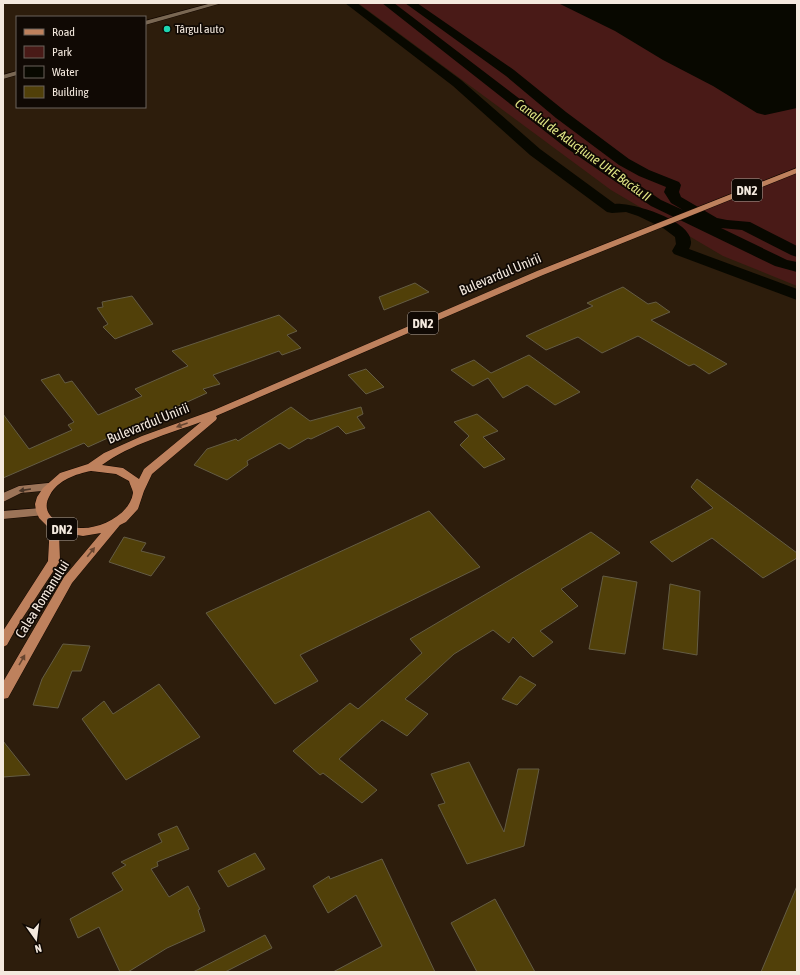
<svg xmlns="http://www.w3.org/2000/svg" width="800" height="975" font-family="'Asap Condensed',sans-serif">
<style>
.green{fill:#491a17}
.water{fill:#080800}
.lines{fill:none;stroke-linecap:round;stroke-linejoin:round}
.canal{fill:#080800;fill-rule:evenodd}
.building{fill:#514009;stroke:#645c44}
.minor-casing{stroke:#140700;stroke-width:1}
.secondary-casing{stroke:#140700;stroke-width:1}
.primary-casing{stroke:#140700;stroke-width:1}
.minor{fill:#796753;fill-rule:evenodd}
.secondary{fill:#9c7458;fill-rule:evenodd}
.primary{fill:#be815d;fill-rule:evenodd}
.oneway{fill:#674530}
.oneway2{fill:#483426}
.poi-dot{fill:#1dd5b1;stroke:#100904;stroke-width:1.5}
.labels{text-anchor:middle;dominant-baseline:central;stroke-width:3.5;stroke-linejoin:round;paint-order:stroke}
.far-poi-label{font-size:12px;fill:#f4e9de;stroke:#100904;text-anchor:start}
.far-water-label{font-size:13px;font-style:italic;fill:#e1e685;stroke:#100904}
.shield{fill:#100904;stroke:#b0a69d;stroke-width:1}
.shield-label{font-size:13px;font-weight:bold;fill:#f4e9de}
.street-label{font-size:14px;fill:#f4e9de;stroke:#100904}
</style>
<rect width="100%" height="100%" fill="#2d1d0c"/>
<!-- green -->
<path class="green" d="M 358,3 L 797,3 L 797,286 L 723,256 L 611,190 Z"/>
<!-- water -->
<path class="water" d="M 558,3 L 797,3 L 797,108 L 765,115 L 757,113 L 713,86 L 663,60 L 615,31 Z"/>
<g class="lines">
<!-- canal -->
<g class="canal">
<path d="M 345,3 L 357,3 L 461,80 L 540,149 L 615,204 C 633,202 704,224 689,249 L 797,289 L 797,300 L 674,254 L 672,251 L 676,244 L 675,237 L 663,228 L 638,216 L 626,212 L 612,213 L 607,212 L 530,155 L 453,86 Z"/>
<path d="M 382,3 L 394,3 L 575,141 L 661,200 L 683,210 L 671,203 L 664,192 L 666,187 L 639,176 L 619,165 L 556,118 L 506,76 L 405,3 L 417,3 L 514,70 L 566,112 L 629,159 L 649,170 L 679,182 L 681,185 L 679,192 L 681,197 L 717,218 L 727,220 L 750,222 L 797,246 L 797,257 L 791,255 L 742,230 L 721,228 L 787,260 L 797,262 L 797,272 L 775,266 L 651,206 L 565,147 Z"/>
</g>
</g>
<!-- building -->
<g class="building">
<path d="M 415,283 L 429,292 L 384,310 L 379,297 Z"/>
<path d="M 623,287 L 648,304 L 656,302 L 670,312 L 651,320 L 727,364 L 709,374 L 694,364 L 689,366 L 638,336 L 602,353 L 578,337 L 546,350 L 526,336 L 593,306 L 587,303 Z"/>
<path d="M 132,296 L 153,324 L 115,339 L 103,327 L 108,324 L 97,308 L 103,307 L 102,302 Z"/>
<path d="M 279,315 L 297,331 L 287,335 L 301,348 L 282,355 L 279,351 L 213,375 L 220,384 L 203,389 L 207,393 L 88,447 L 84,443 L 3,478 L 3,414 L 29,449 L 72,430 L 68,425 L 74,422 L 41,380 L 59,374 L 65,383 L 72,381 L 98,415 L 142,396 L 135,389 L 188,366 L 172,351 Z"/>
<path d="M 529,355 L 580,392 L 555,405 L 527,385 L 503,398 L 488,378 L 473,386 L 451,370 L 474,360 L 491,373 Z"/>
<path d="M 366,369 L 384,387 L 366,394 L 348,375 Z"/>
<path d="M 291,407 L 310,421 L 361,407 L 363,414 L 357,417 L 365,428 L 346,434 L 338,426 L 311,439 L 308,438 L 289,449 L 280,443 L 247,461 L 248,465 L 227,480 L 194,465 L 207,449 L 236,439 L 238,441 Z"/>
<path d="M 477,414 L 498,431 L 483,437 L 505,459 L 484,468 L 460,445 L 469,436 L 454,422 Z"/>
<path d="M 697,479 L 797,553 L 797,558 L 763,578 L 712,538 L 672,562 L 650,542 L 713,508 L 691,487 Z"/>
<path d="M 429,511 L 480,567 L 300,655 L 318,681 L 275,704 L 206,613 Z"/>
<path d="M 591,532 L 620,553 L 561,589 L 578,606 L 540,631 L 553,642 L 533,657 L 513,637 L 509,643 L 493,630 L 454,654 L 405,699 L 428,714 L 407,736 L 382,720 L 339,759 L 377,790 L 362,803 L 323,773 L 320,775 L 293,751 L 350,703 L 358,709 L 422,653 L 410,639 Z"/>
<path d="M 124,537 L 146,543 L 141,551 L 165,557 L 151,576 L 109,562 Z"/>
<path d="M 603,576 L 637,582 L 625,654 L 589,649 Z"/>
<path d="M 670,584 L 700,591 L 697,655 L 663,649 Z"/>
<path d="M 63,644 L 90,646 L 81,671 L 72,671 L 58,708 L 33,705 L 42,679 Z"/>
<path d="M 520,676 L 536,685 L 517,705 L 502,699 Z"/>
<path d="M 159,684 L 200,737 L 126,780 L 82,719 L 104,701 L 113,714 Z"/>
<path d="M 3,741 L 30,775 L 3,777 Z"/>
<path d="M 469,762 L 504,832 L 518,769 L 539,769 L 524,846 L 467,864 L 438,805 L 445,803 L 431,774 Z"/>
<path d="M 177,826 L 189,849 L 157,862 L 158,866 L 151,869 L 169,897 L 188,886 L 200,909 L 198,910 L 205,931 L 167,948 L 128,972 L 120,972 L 99,927 L 78,938 L 70,919 L 123,890 L 112,873 L 126,865 L 121,862 L 162,842 L 158,834 Z"/>
<path d="M 255,853 L 265,869 L 228,887 L 218,871 Z"/>
<path d="M 382,859 L 435,972 L 333,972 L 382,946 L 356,895 L 328,913 L 313,886 L 329,876 L 330,879 Z"/>
<path d="M 797,886 L 797,972 L 761,972 Z"/>
<path d="M 495,899 L 535,972 L 477,972 L 451,923 Z"/>
<path d="M 265,935 L 272,948 L 225,972 L 193,972 Z"/>
</g>
<g class="lines">
<!-- minor casing -->
<g class="minor-casing">
<g id="minor">
<path d="M 212,3 L 222,3 L 145,25 L 145,21 Z"/>
<path d="M 17,71 L 17,75 L 3,79 L 3,75 Z"/>
</g>
</g>
<!-- secondary casing -->
<g class="secondary-casing">
<g id="secondary">
<path d="M 48,483 L 52,484 L 53,487 L 52,490 L 21,493 L 3,502 L 3,493 L 19,486 Z"/>
<path d="M 41,508 L 45,509 L 47,512 L 45,515 L 3,519 L 3,511 Z"/>
</g>
</g>
<!-- primary casing -->
<g class="primary-casing">
<path id="primary" d="M 797,168 L 797,173 L 543,275 L 216,416 L 217,418 L 216,420 L 152,474 L 144,491 L 138,509 L 126,522 L 120,525 L 72,583 L 8,698 L 3,699 L 3,682 L 64,577 L 101,533 L 83,536 L 59,532 L 60,561 L 18,625 L 7,645 L 3,647 L 3,631 L 48,561 L 49,542 L 47,526 L 39,518 L 36,511 L 35,504 L 37,497 L 43,488 L 60,473 L 88,464 L 104,453 L 142,436 L 214,410 L 537,271 ZM 201,422 L 144,469 L 139,479 L 123,468 L 102,465 C 131,444 168,434 201,422 ZM 91,471 L 116,474 L 129,481 C 130,485 133,490 133,493 C 130,514 102,528 83,528 C 65,528 37,517 50,495 C 58,480 76,474 91,471 Z"/>
</g>
<!-- minor -->
<use href="#minor" class="minor"/>
<!-- secondary -->
<use href="#secondary" class="secondary"/>
<!-- primary -->
<use href="#primary" class="primary"/>
</g>
<!-- one-way arrows -->
<defs><path id="oneway-solid" d="M-6-.8H1V-3.2L6.5 0L1 3.2V.8H-6Z"/></defs>
<g class="oneway">
<use href="#oneway-solid" transform="translate(182 425) rotate(160)"/>
<use href="#oneway-solid" transform="translate(91 552) rotate(-51)"/>
<use href="#oneway-solid" transform="translate(22 660) rotate(-60)"/>
</g>
<use class="oneway2" href="#oneway-solid" transform="translate(25 490) rotate(171)"/>
<!-- markers -->
<circle class="poi-dot" cx="167" cy="29" r="4"/>
<g class="labels">
<!-- far-poi labels -->
<g class="far-poi-label">
<text x="175" y="29">Târgul auto</text>
</g>
<!-- far-water labels -->
<g class="far-water-label">
<text transform="translate(583 150) rotate(36)">Canalul de Aducțiune UHE Bacău II</text>
</g>
<!-- shield labels -->
<g class="shield">
<rect x="732" y="179" width="30" height="22" rx="3"/>
<rect x="408" y="312" width="30" height="22" rx="3"/>
<rect x="47" y="518" width="30" height="22" rx="3"/>
</g>
<g class="shield-label">
<text x="747" y="190">DN2</text>
<text x="423" y="323">DN2</text>
<text x="62" y="529">DN2</text>
</g>
<!-- street labels -->
<g class="street-label">
<text transform="translate(500 274) rotate(-23)">Bulevardul Unirii</text>
<text transform="translate(148 423) rotate(-22)">Bulevardul Unirii</text>
<text transform="translate(42 599) rotate(-58)">Calea Romanului</text>
</g>
</g>
<!-- border -->
<rect width="800" height="975" fill="none" stroke="#f4e9de" stroke-width="8"/>
<!-- legend -->
<rect x="16" y="16" width="130" height="92" fill="#100904" stroke="#6b635b"/>
<rect x="24" y="29" width="20" height="6" fill="#be815d" stroke="#6b635b"/>
<text x="52" y="36" font-size="12" fill="#f4e9de">Road</text>
<rect x="24" y="46" width="20" height="12" fill="#491a17" stroke="#6b635b"/>
<text x="52" y="56" font-size="12" fill="#f4e9de">Park</text>
<rect x="24" y="66" width="20" height="12" fill="#080800" stroke="#6b635b"/>
<text x="52" y="76" font-size="12" fill="#f4e9de">Water</text>
<rect x="24" y="86" width="20" height="12" fill="#514009" stroke="#6b635b"/>
<text x="52" y="96" font-size="12" fill="#f4e9de">Building</text>
<!-- north arrow -->
<g transform="translate(36 939) rotate(166)" stroke="#100904" stroke-width="3" paint-order="stroke">
<path d="M0-3L7 15L0 10L-7 15Z" fill="#f4e9de"/>
<text y="-6" font-size="11" font-weight="bold" text-anchor="middle" fill="#f4e9de">N</text>
</g>
</svg>
